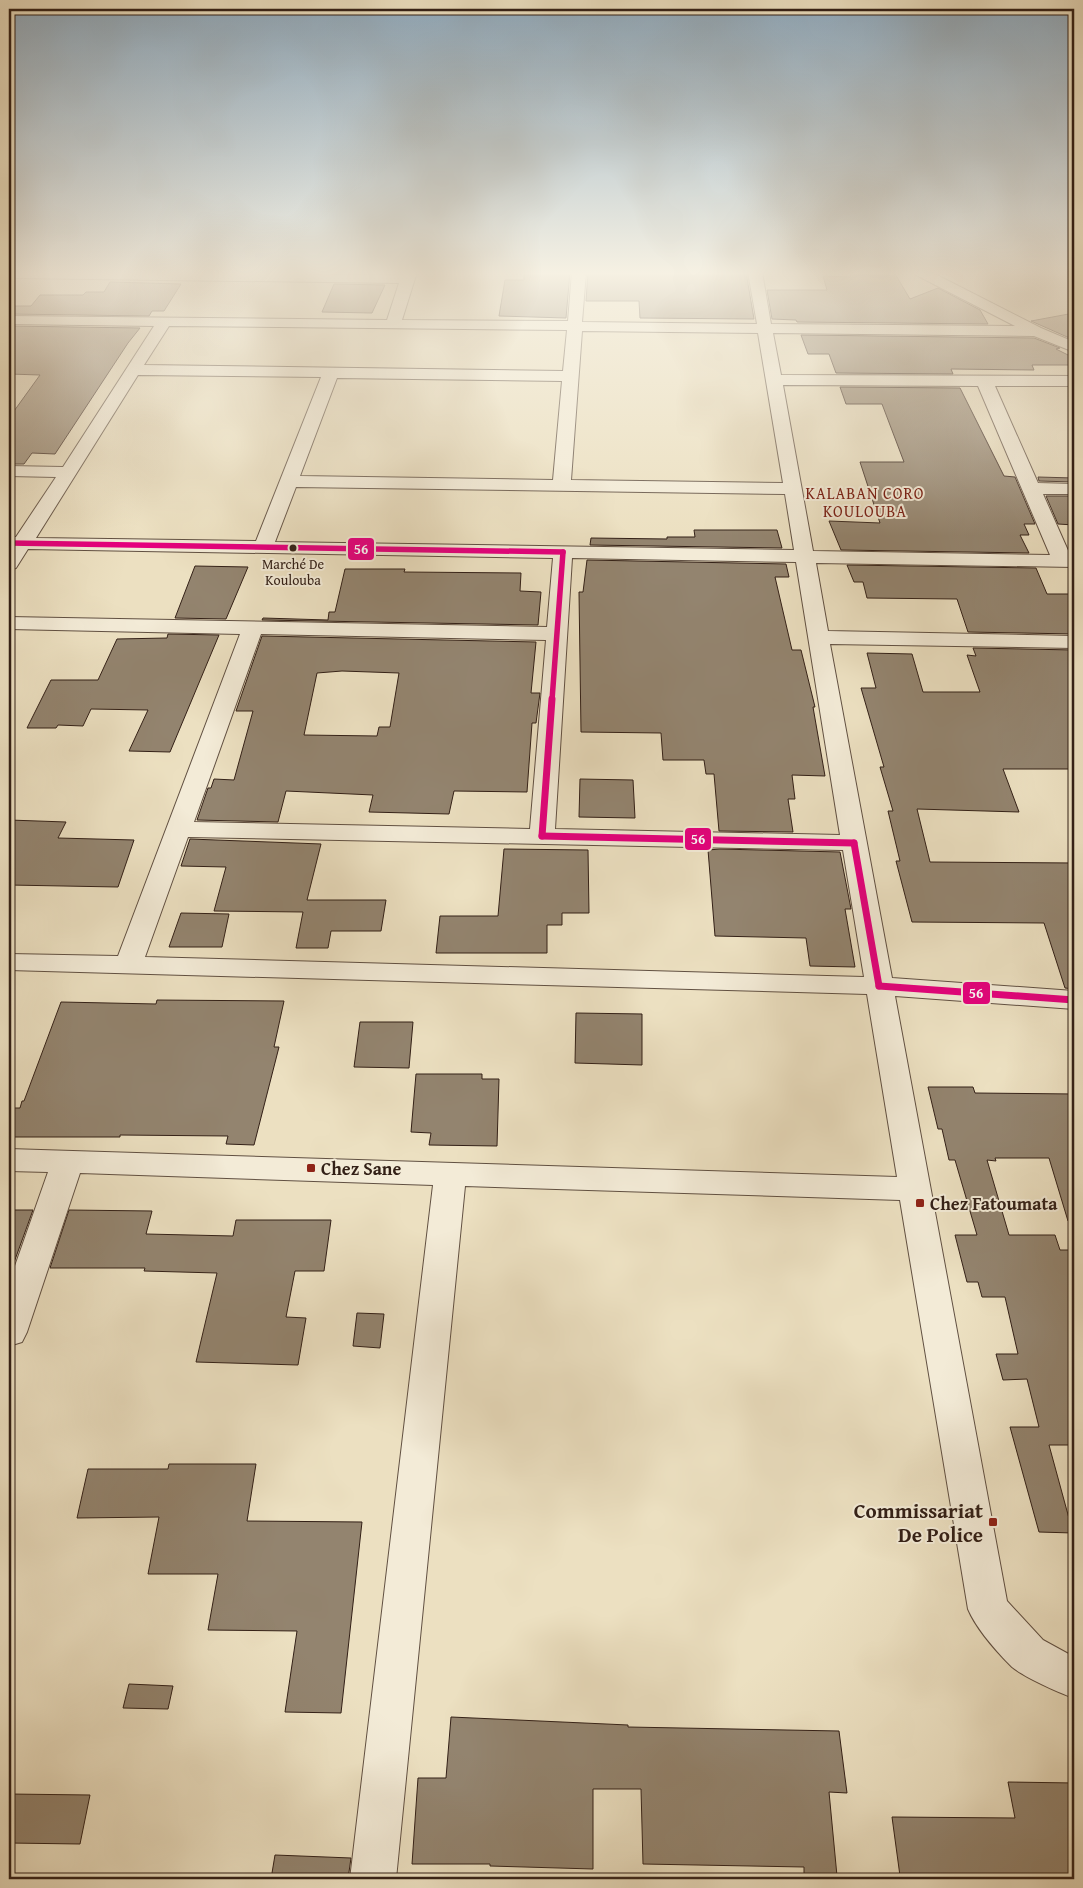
<svg xmlns="http://www.w3.org/2000/svg" width="1083" height="1888" font-family="'Gentium Book Plus',serif">
<style>
.lines{fill:none;stroke-linecap:round;stroke-linejoin:round}
.stream{stroke:#7c6c5a;stroke-width:5}
.building{fill:#93846f;stroke:#332017;fill-rule:evenodd}
.street-casing{stroke:#615042;stroke-width:2}
.street{fill:#f3ebd7;fill-rule:evenodd}
.bus-1-far1-casing{stroke:#f3ebd7;stroke-width:8}
.bus-1-casing{stroke:#f3ebd7;stroke-width:11}
.bus-1-far1{stroke:#e5007d;stroke-width:5.5}
.bus-1{stroke:#e5007d;stroke-width:7}
.bus-dot{fill:#332017;stroke:#f3ebd7;stroke-width:2}
.poi-dot{fill:#8f2418;stroke:#f3ebd7;stroke-width:2}
.labels{text-anchor:middle;dominant-baseline:central;stroke-width:4;stroke-linejoin:round;paint-order:stroke}
.far-bus-label{font-size:14px;fill:#332017;stroke:#f3ebd7}
.far-quarter-label{font-size:16px;letter-spacing:1px;fill:#7a1f14;stroke:#f3ebd7}
.poi-label{font-size:18px;font-weight:bold;fill:#332017;stroke:#f3ebd7;text-anchor:start}
.near-poi-label{font-size:21px;font-weight:bold;fill:#332017;stroke:#f3ebd7;text-anchor:end}
.line-badge{stroke:#f3ebd7;stroke-width:2}
.badge-label{font-size:14px;text-anchor:middle;font-weight:bold;fill:#fff}
</style>
<rect width="100%" height="100%" fill="#ece0c1"/>
<filter id="stains"><feTurbulence type="fractalNoise" baseFrequency=".004" numOctaves="4"/><feColorMatrix values="0 0 0 0 .2 0 0 0 0 .09 0 0 0 0 .02 0 0 0 .5 -.17"/></filter>
<radialGradient id="worn" r=".72"><stop offset=".6" stop-color="#630" stop-opacity="0"/><stop offset="1" stop-color="#630" stop-opacity=".3"/></radialGradient>
<g class="lines">
<!-- stream -->
<path class="stream" d="M 1065,272 L 1074,275"/>
</g>
<!-- building -->
<g class="building">
<path d="M 524,272 L 570,272 L 566,318 L 499,316 L 505,280 L 524,280 Z"/>
<path d="M 588,272 L 746,272 L 754,319 L 640,318 L 639,301 L 586,301 Z"/>
<path d="M 849,272 L 894,272 L 910,299 L 938,288 L 980,310 L 988,324 L 797,322 L 796,320 L 772,319 L 767,290 L 827,290 L 823,276 L 851,277 Z"/>
<path d="M 110,282 L 181,284 L 164,311 L 152,311 L 149,316 L 9,314 L 9,306 L 31,306 L 40,295 L 83,295 L 86,292 L 104,292 Z"/>
<path d="M 334,284 L 385,285 L 372,313 L 322,312 Z"/>
<path d="M 1074,313 L 1074,340 L 1031,321 Z"/>
<path d="M 9,326 L 140,328 L 128,343 L 55,454 L 32,453 L 24,464 L 9,464 L 9,418 L 40,375 L 9,374 Z"/>
<path d="M 801,335 L 1034,338 L 1060,348 L 1056,349 L 1074,358 L 1074,365 L 1032,365 L 1034,370 L 951,369 L 953,374 L 836,373 L 829,354 L 808,354 Z"/>
<path d="M 840,387 L 960,388 L 1004,476 L 1015,477 L 1035,524 L 1024,524 L 1029,535 L 1020,535 L 1029,553 L 841,550 L 829,521 L 880,523 L 860,462 L 904,462 L 882,404 L 846,404 Z"/>
<path d="M 1038,477 L 1074,478 L 1074,482 L 1039,481 Z"/>
<path d="M 1046,496 L 1074,496 L 1074,525 L 1058,524 Z"/>
<path d="M 694,530 L 777,530 L 782,548 L 590,545 L 591,538 L 667,539 L 667,537 L 695,537 Z"/>
<path d="M 587,560 L 786,564 L 789,577 L 775,577 L 792,650 L 801,650 L 815,707 L 813,707 L 825,776 L 792,775 L 795,799 L 788,799 L 793,832 L 719,831 L 714,774 L 706,774 L 704,760 L 663,760 L 661,733 L 581,732 L 579,592 L 583,592 Z"/>
<path d="M 847,565 L 1036,568 L 1047,594 L 1074,594 L 1074,634 L 968,632 L 957,599 L 867,598 L 863,582 L 854,582 Z"/>
<path d="M 195,566 L 248,567 L 226,619 L 175,618 Z"/>
<path d="M 345,569 L 405,569 L 404,572 L 521,573 L 520,591 L 541,592 L 538,625 L 262,620 L 263,618 L 328,620 L 329,612 L 335,612 Z"/>
<path d="M 168,634 L 219,635 L 170,752 L 129,751 L 148,710 L 91,709 L 83,726 L 58,725 L 56,728 L 27,728 L 51,680 L 98,680 L 117,639 L 167,638 Z"/>
<path d="M 262,636 L 536,642 L 531,693 L 540,693 L 536,723 L 532,723 L 527,792 L 454,791 L 449,814 L 369,812 L 373,795 L 286,791 L 278,822 L 197,820 L 208,788 L 211,788 L 214,779 L 234,780 L 253,711 L 236,711 ZM 342,671 L 399,673 L 390,727 L 379,727 L 377,736 L 304,735 L 317,673 Z"/>
<path d="M 973,648 L 1074,650 L 1074,769 L 1003,769 L 1019,812 L 917,809 L 930,862 L 1074,863 L 1074,989 L 1065,988 L 1044,923 L 912,922 L 896,861 L 900,861 L 888,811 L 893,811 L 880,767 L 884,767 L 861,688 L 876,688 L 867,653 L 912,654 L 923,692 L 980,692 L 967,655 L 976,656 Z"/>
<path d="M 580,779 L 633,780 L 635,818 L 579,817 Z"/>
<path d="M 9,820 L 66,822 L 58,838 L 134,840 L 118,887 L 9,885 Z"/>
<path d="M 190,839 L 321,844 L 307,900 L 386,900 L 381,931 L 331,931 L 328,948 L 296,948 L 303,912 L 214,911 L 226,867 L 181,866 Z"/>
<path d="M 504,849 L 588,850 L 589,913 L 562,913 L 562,925 L 547,925 L 547,953 L 436,953 L 440,916 L 498,916 Z"/>
<path d="M 720,849 L 840,852 L 851,909 L 845,909 L 855,967 L 810,966 L 806,938 L 715,936 L 708,850 Z"/>
<path d="M 181,913 L 229,914 L 222,947 L 169,947 Z"/>
<path d="M 157,1000 L 284,1001 L 274,1047 L 279,1047 L 254,1145 L 226,1144 L 228,1136 L 120,1135 L 120,1137 L 9,1137 L 9,1108 L 20,1108 L 22,1101 L 24,1101 L 61,1002 L 156,1004 Z"/>
<path d="M 576,1013 L 642,1014 L 642,1065 L 575,1063 Z"/>
<path d="M 360,1022 L 413,1022 L 409,1068 L 354,1067 Z"/>
<path d="M 416,1074 L 482,1074 L 482,1079 L 499,1079 L 497,1146 L 429,1145 L 431,1133 L 411,1132 Z"/>
<path d="M 928,1087 L 973,1087 L 975,1093 L 1074,1094 L 1074,1220 L 1068,1221 L 1049,1158 L 995,1158 L 996,1161 L 987,1160 L 1009,1235 L 1055,1235 L 1060,1250 L 1074,1250 L 1074,1445 L 1049,1445 L 1073,1533 L 1039,1532 L 1010,1427 L 1039,1427 L 1027,1379 L 1003,1380 L 996,1354 L 1018,1354 L 1005,1297 L 982,1297 L 978,1282 L 967,1282 L 955,1235 L 977,1235 L 955,1160 L 949,1160 L 942,1129 L 938,1129 Z"/>
<path d="M 9,1210 L 33,1210 L 12,1268 L 9,1268 Z"/>
<path d="M 69,1210 L 152,1211 L 146,1234 L 233,1236 L 236,1220 L 331,1220 L 324,1271 L 295,1271 L 286,1317 L 306,1318 L 298,1365 L 196,1362 L 217,1273 L 144,1271 L 145,1268 L 50,1268 Z"/>
<path d="M 357,1313 L 384,1314 L 380,1348 L 353,1346 Z"/>
<path d="M 169,1464 L 256,1464 L 247,1521 L 362,1522 L 341,1713 L 285,1712 L 297,1631 L 208,1630 L 218,1574 L 148,1574 L 159,1517 L 77,1518 L 88,1469 L 168,1469 Z"/>
<path d="M 129,1684 L 173,1686 L 168,1709 L 123,1708 Z"/>
<path d="M 451,1717 L 628,1725 L 628,1727 L 839,1731 L 847,1793 L 829,1792 L 837,1876 L 804,1875 L 804,1867 L 643,1864 L 641,1789 L 593,1789 L 593,1869 L 490,1866 L 490,1864 L 412,1864 L 418,1778 L 446,1778 Z"/>
<path d="M 1008,1782 L 1074,1783 L 1074,1879 L 900,1876 L 892,1817 L 1015,1818 Z"/>
<path d="M 9,1794 L 90,1795 L 80,1844 L 9,1843 Z"/>
<path d="M 275,1855 L 351,1858 L 348,1879 L 271,1879 Z"/>
</g>
<g class="lines">
<!-- street casing -->
<g class="street-casing">
<path id="street" d="M 12,272 L 402,275 L 403,272 L 417,272 L 402,320 L 568,321 L 572,272 L 586,272 L 582,322 L 757,324 L 748,272 L 762,272 L 771,324 L 1015,326 L 916,275 L 914,272 L 931,272 L 1041,328 L 1074,342 L 1074,352 L 1034,336 L 773,333 L 781,375 L 1074,376 L 1074,386 L 995,386 L 1038,483 L 1074,484 L 1074,494 L 1043,494 L 1070,555 L 1074,555 L 1074,567 L 816,563 L 828,631 L 1074,636 L 1074,648 L 830,644 L 892,978 L 1074,991 L 1074,1009 L 895,996 L 1007,1601 L 1043,1640 L 1074,1657 L 1074,1698 C 1059,1693 1024,1677 1012,1667 C 997,1652 976,1628 968,1609 L 900,1200 L 465,1186 L 396,1879 L 350,1879 L 433,1185 L 80,1173 L 27,1332 L 22,1342 L 9,1346 L 9,1283 L 48,1172 L 9,1171 L 9,1149 L 897,1177 L 867,994 L 9,970 L 9,954 L 118,956 L 240,634 L 9,629 L 9,617 L 547,627 L 553,558 L 28,549 L 16,568 L 9,570 L 9,537 L 16,537 L 56,477 L 9,476 L 9,466 L 63,467 L 154,326 L 9,324 L 9,316 L 387,320 L 399,283 L 17,278 L 12,277 L 10,274 ZM 169,326 L 567,330 L 563,371 L 144,365 ZM 582,331 L 758,333 L 783,483 L 571,480 ZM 138,375 L 321,377 L 256,541 L 36,538 ZM 337,378 L 562,381 L 553,480 L 300,476 ZM 783,385 L 978,386 L 1050,555 L 813,551 ZM 296,487 L 785,494 L 794,550 L 275,542 ZM 572,558 L 796,562 L 840,835 L 555,829 ZM 261,634 L 546,640 L 530,829 L 194,822 ZM 188,837 L 843,850 L 864,977 L 145,957 Z"/>
</g>
<!-- street -->
<use href="#street" class="street"/>
<!-- bus-1-far1 casing -->
<g class="bus-1-far1-casing">
<g id="bus-1-far1">
<path d="M 9,543 L 563,552"/>
<path d="M 552,700 L 563,552"/>
</g>
</g>
<!-- bus-1 casing -->
<g class="bus-1-casing">
<g id="bus-1">
<path d="M 542,836 L 854,843"/>
<path d="M 542,836 L 552,699"/>
<path d="M 854,843 L 879,986"/>
<path d="M 879,986 L 1074,1000"/>
</g>
</g>
<!-- bus-1-far1 -->
<use href="#bus-1-far1" class="bus-1-far1"/>
<!-- bus-1 -->
<use href="#bus-1" class="bus-1"/>
</g>
<!-- sky -->
<linearGradient id="sky" x2="0" y2="1"><stop stop-color="#90acc1"/><stop offset="0.51" stop-color="#f6f1e3"/><stop offset="1" stop-color="#f6f1e3" stop-opacity="0"/></linearGradient>
<rect width="1083" height="536" fill="url(#sky)"/>
<!-- markers -->
<circle class="bus-dot" cx="293" cy="548" r="4.5"/>
<g class="poi-dot">
<rect x="306" y="1163" width="10" height="10" rx="2.5"/>
<rect x="915" y="1198" width="10" height="10" rx="2.5"/>
<rect x="988" y="1517" width="10" height="10" rx="2.5"/>
</g>
<g class="labels">
<!-- far-bus labels -->
<g class="far-bus-label">
<text x="293" y="564">Marché De<tspan x="293" dy="16">Koulouba</tspan></text>
</g>
<!-- far-quarter labels -->
<g class="far-quarter-label">
<text x="865" y="493">KALABAN CORO<tspan x="865" dy="18">KOULOUBA</tspan></text>
</g>
<!-- poi labels -->
<g class="poi-label">
<text x="321" y="1168">Chez Sane</text>
<text x="930" y="1203">Chez Fatoumata</text>
</g>
<!-- near-poi labels -->
<g class="near-poi-label">
<text x="983" y="1510">Commissariat<tspan x="983" dy="24">De Police</tspan></text>
</g>
</g>
<g class="line-badge">
<rect x="347" y="537" width="28" height="24" rx="5" fill="#e5007d"/>
<rect x="684" y="827" width="28" height="24" rx="5" fill="#e5007d"/>
<rect x="962" y="981" width="29" height="24" rx="5" fill="#e5007d"/>
</g>
<g class="badge-label">
<text x="361" y="554">56</text>
<text x="698" y="844">56</text>
<text x="976" y="998">56</text>
</g>
<!-- margin -->
<rect width="1083" height="1888" fill="none" stroke="#ece0c1" stroke-width="30"/>
<rect x="10" y="10" width="1063" height="1868" fill="none" stroke="#332017" stroke-width="2.5"/>
<rect x="15" y="15" width="1053" height="1858" fill="none" stroke="#332017"/>
<rect width="100%" height="100%" filter="url(#stains)"/>
<rect width="100%" height="100%" fill="url(#worn)"/>
</svg>
